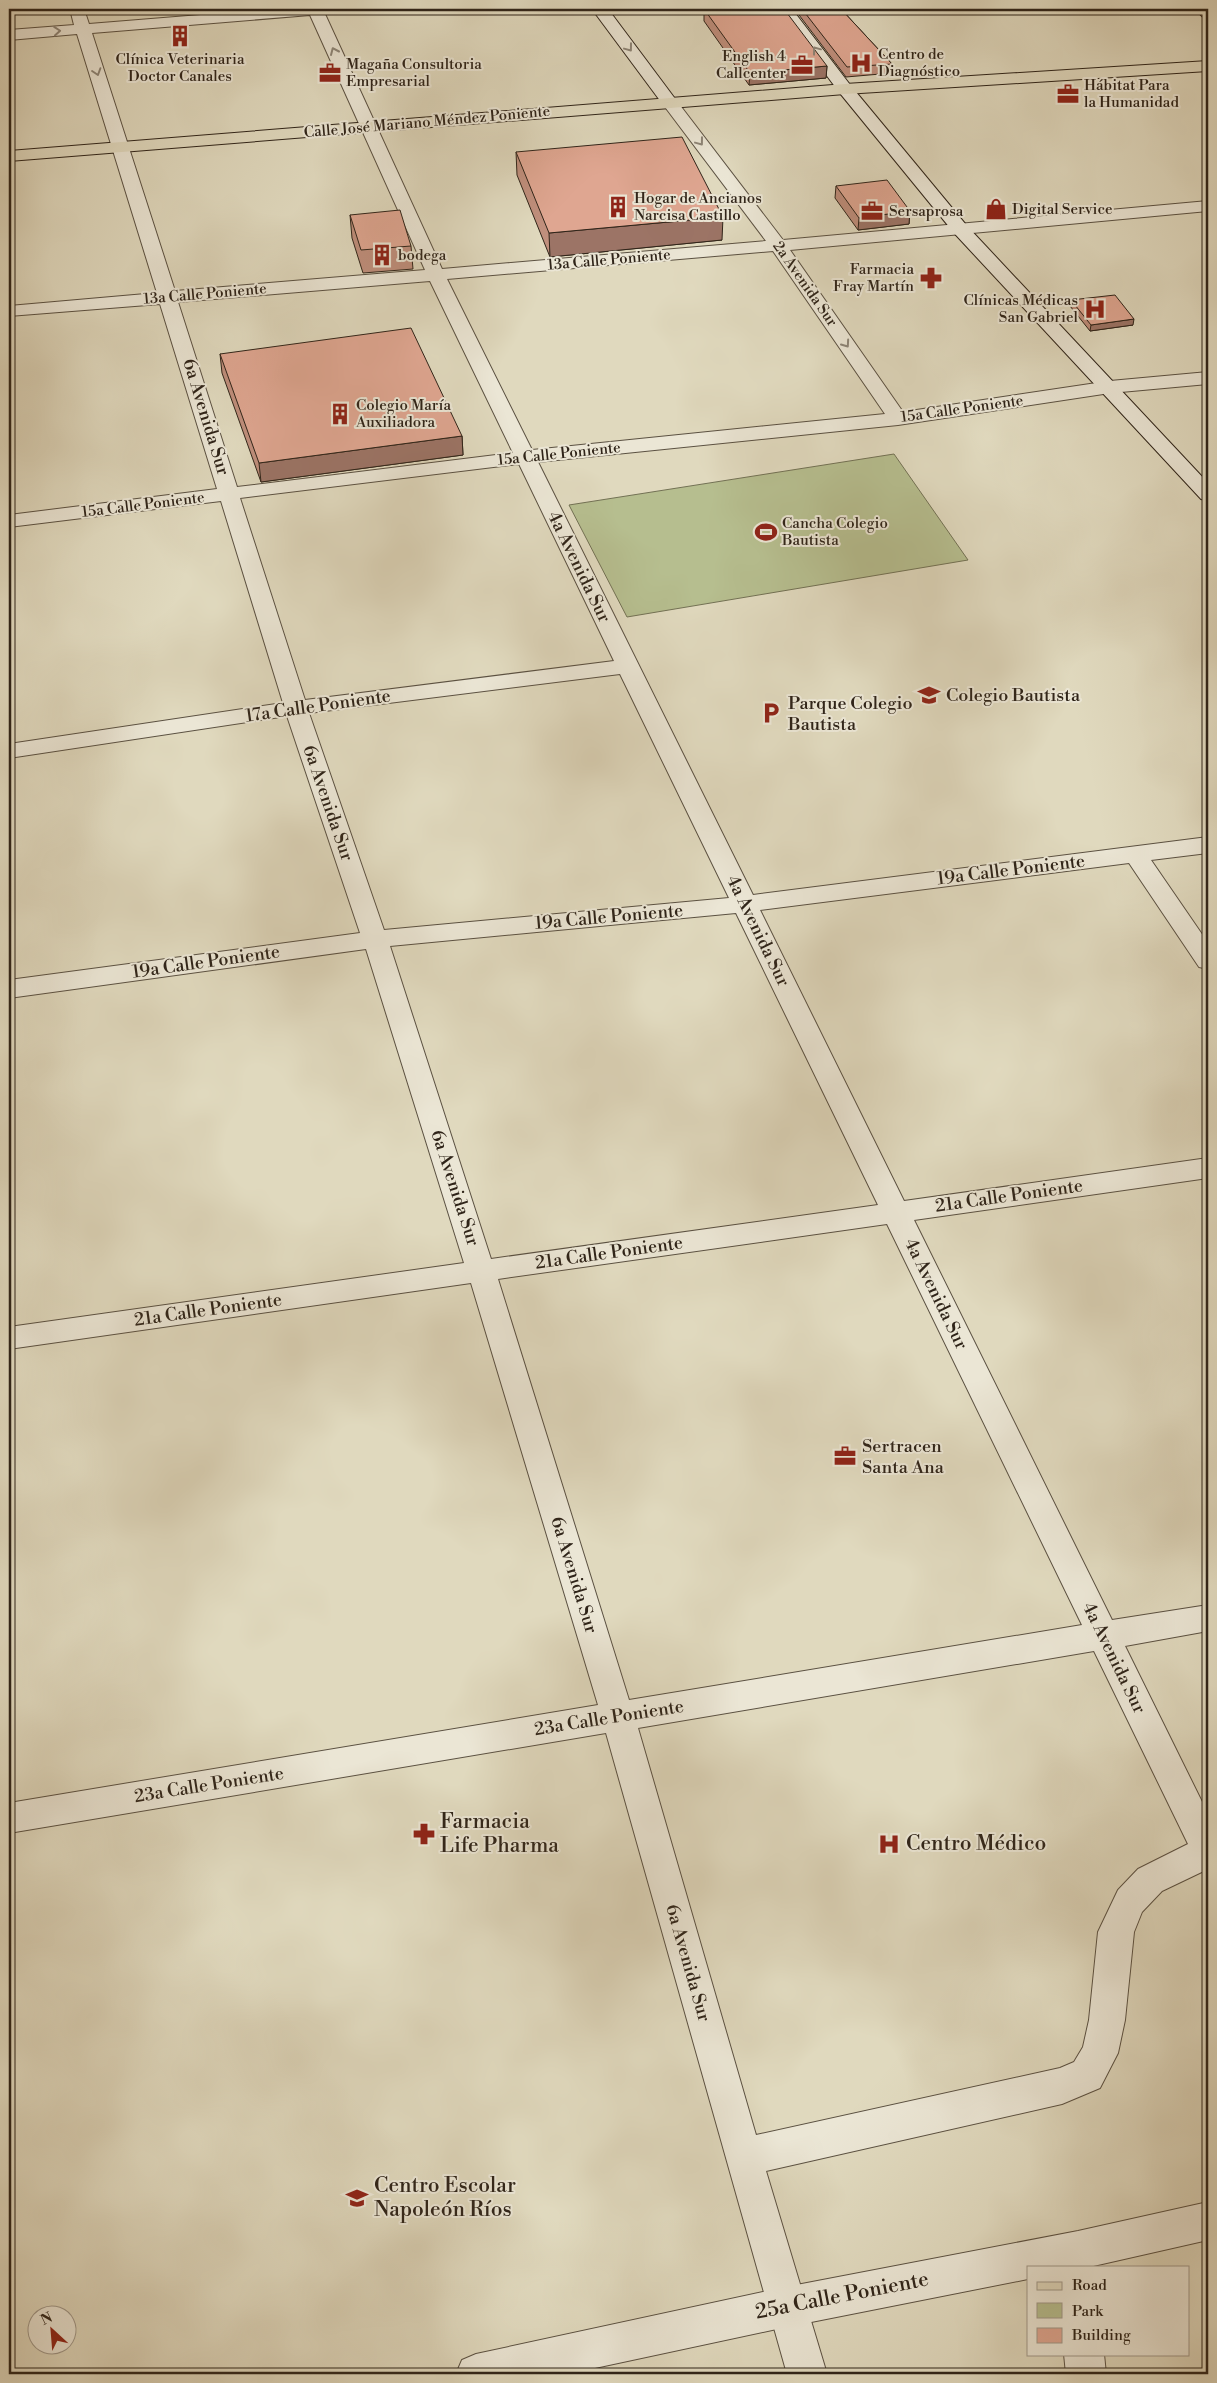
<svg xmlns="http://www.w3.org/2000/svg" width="1217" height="2383" font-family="'Libre Bodoni',serif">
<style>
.green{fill:#b6be8f;stroke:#727154}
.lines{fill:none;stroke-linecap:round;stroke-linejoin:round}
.minor-casing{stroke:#5b5142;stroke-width:2}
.tertiary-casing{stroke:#5b5142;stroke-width:2}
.secondary-casing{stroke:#2f2419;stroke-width:2}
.primary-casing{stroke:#2f2419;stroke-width:2}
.minor{fill:#ebe6d5;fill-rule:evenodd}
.tertiary{fill:#ebe6d5;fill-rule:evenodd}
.secondary{fill:#ebe6d5;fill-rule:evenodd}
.primary{fill:#e0d9be;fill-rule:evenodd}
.wall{fill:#c08f7d;stroke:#2f2419}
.shaded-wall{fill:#9c7466;stroke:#2f2419}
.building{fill:#dfa691;stroke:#2f2419}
.oneway{stroke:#8d8577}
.labels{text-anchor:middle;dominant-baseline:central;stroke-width:4;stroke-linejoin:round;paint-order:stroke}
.far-poi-label{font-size:15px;fill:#2f2419;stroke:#ebe6d5;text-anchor:start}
.far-street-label{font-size:15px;fill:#2f2419;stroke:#ebe6d5}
.street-label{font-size:18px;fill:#2f2419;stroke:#ebe6d5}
.poi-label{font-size:18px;fill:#2f2419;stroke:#ebe6d5;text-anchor:start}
.near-poi-label{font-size:21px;fill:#2f2419;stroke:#ebe6d5;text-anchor:start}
.near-street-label{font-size:21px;fill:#2f2419;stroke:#ebe6d5}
</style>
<rect width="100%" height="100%" fill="#e0d9be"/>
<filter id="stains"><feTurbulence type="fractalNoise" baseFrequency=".004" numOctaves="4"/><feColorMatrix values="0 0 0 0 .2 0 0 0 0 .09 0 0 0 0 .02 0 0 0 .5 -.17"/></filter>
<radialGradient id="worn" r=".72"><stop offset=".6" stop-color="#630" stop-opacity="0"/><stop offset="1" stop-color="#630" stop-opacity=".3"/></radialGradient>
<!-- green -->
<path class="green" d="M 894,454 L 968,560 L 627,617 L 569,505 Z"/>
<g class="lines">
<!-- minor casing -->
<g class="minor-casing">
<g id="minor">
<path d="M 70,9 L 84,9 L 89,24 L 274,9 L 334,9 L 332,12 L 325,14 L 442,269 L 766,241 L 662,103 L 670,98 L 676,100 L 783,240 L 1208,201 L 1208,211 L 790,250 L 903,412 L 1110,381 L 1208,372 L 1208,384 L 1110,393 L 898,425 L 538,462 L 753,895 L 1208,837 L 1208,853 L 1151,860 L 1208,943 L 1208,969 L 1199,967 L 1129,863 L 760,910 L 904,1201 L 1208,1158 L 1208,1178 L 914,1220 L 1112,1620 L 1208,1605 L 1208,1631 L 1125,1646 L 1208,1814 L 1208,1869 L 1162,1891 L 1142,1912 L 1134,1932 L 1125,2020 L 1118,2053 L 1100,2088 L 1062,2104 L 766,2171 L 827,2374 L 787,2374 L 606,1733 L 9,1833 L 9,1803 L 598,1705 L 471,1283 L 9,1349 L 9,1327 L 464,1263 L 366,949 L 9,998 L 9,980 L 360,933 L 287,716 L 9,758 L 9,744 L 283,703 L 221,501 L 9,527 L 9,515 L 217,489 L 160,304 L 9,316 L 9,306 L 157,293 L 77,34 L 9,40 L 9,30 L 74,25 ZM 310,15 L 425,270 L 175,291 L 92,33 ZM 773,251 L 885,414 L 532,450 L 447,279 ZM 430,281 L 513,453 L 237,487 L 178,302 ZM 519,464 L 614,661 L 305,700 L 240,498 ZM 620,674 L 729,898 L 384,930 L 309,713 ZM 736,913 L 878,1205 L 491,1259 L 390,946 ZM 887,1224 L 1082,1625 L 629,1700 L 498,1279 ZM 1094,1651 L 1188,1844 L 1138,1869 L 1118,1890 L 1098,1932 L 1089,2020 L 1083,2047 L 1074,2062 L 1060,2068 L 756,2135 L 638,1728 Z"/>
<path d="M 1064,2354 L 1104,2354 L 1106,2374 L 1066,2374 Z"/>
</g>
</g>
<!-- tertiary casing -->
<g class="tertiary-casing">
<path id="tertiary" d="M 1208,2202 L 1208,2240 L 1089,2267 L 1028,2267 L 1028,2279 L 786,2327 L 567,2374 L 456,2374 L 462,2360 L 476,2354 L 786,2287 L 1078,2231 Z"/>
</g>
<!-- secondary casing -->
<g class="secondary-casing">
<g id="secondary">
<path d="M 592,9 L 608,9 L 676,100 L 678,103 L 676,106 L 664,106 Z"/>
<path d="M 777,9 L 792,9 L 851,86 L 967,226 L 1208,483 L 1208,501 L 1201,499 L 955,234 L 839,92 Z"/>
</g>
</g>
<!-- primary casing -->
<g class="primary-casing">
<g id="primary">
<path d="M 1195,9 L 1208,9 L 1208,19 L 1203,17 Z"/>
<path d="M 1208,61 L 1208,71 L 845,94 L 9,161 L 9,151 L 845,84 Z"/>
</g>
</g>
<!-- minor -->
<use href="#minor" class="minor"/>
<!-- tertiary -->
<use href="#tertiary" class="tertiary"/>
<!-- secondary -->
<use href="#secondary" class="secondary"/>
<!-- primary -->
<use href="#primary" class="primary"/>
</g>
<!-- wall -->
<g class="wall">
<path d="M 704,9 L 827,66 L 826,78 L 749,85 L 704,21 Z"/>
<path d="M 796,9 L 841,9 L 892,64 L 892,73 L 846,77 L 796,11 Z"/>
<path d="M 516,152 L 722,240 L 550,257 L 517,175 Z"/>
<path d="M 836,186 L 910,211 L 909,224 L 858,230 L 835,198 Z"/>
<path d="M 350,215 L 411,246 L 413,269 L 363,273 L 352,238 Z"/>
<path d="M 1071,300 L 1133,325 L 1090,331 L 1070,306 Z"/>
<path d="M 220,354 L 462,436 L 463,455 L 261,482 L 222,373 Z"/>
</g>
<!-- shaded-wall -->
<g class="shaded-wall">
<path d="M 827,66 L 826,78 L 749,85 L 750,73 Z"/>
<path d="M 910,211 L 909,224 L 858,230 L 859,218 Z"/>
<path d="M 723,217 L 722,240 L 550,257 L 549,233 Z"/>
<path d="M 1134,319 L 1133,325 L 1090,331 L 1091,325 Z"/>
<path d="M 462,436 L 463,455 L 261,482 L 259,463 Z"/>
</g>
<!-- building -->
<g class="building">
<path d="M 704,9 L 784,9 L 827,66 L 750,73 Z"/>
<path d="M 802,9 L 841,9 L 892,64 L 847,67 Z"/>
<path d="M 682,137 L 723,217 L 549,233 L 516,152 Z"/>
<path d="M 887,180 L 910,211 L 859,218 L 836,186 Z"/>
<path d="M 400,210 L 411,246 L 361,250 L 350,215 Z"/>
<path d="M 1115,295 L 1134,319 L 1091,325 L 1071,300 Z"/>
<path d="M 411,328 L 462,436 L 259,463 L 220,354 Z"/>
</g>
<!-- one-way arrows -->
<defs><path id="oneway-chevron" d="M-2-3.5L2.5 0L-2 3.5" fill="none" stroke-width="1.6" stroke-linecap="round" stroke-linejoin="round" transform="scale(1.25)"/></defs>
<g class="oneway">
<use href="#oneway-chevron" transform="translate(57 31) rotate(-5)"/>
<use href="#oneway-chevron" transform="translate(629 48) rotate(53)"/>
<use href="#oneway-chevron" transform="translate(816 50) rotate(-127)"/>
<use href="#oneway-chevron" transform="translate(334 51) rotate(-114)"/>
<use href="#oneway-chevron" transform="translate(97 72) rotate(72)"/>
<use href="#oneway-chevron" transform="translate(700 142) rotate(53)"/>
<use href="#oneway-chevron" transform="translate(846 344) rotate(55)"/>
</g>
<!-- icons -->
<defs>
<g id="building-bare" transform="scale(1.725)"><path d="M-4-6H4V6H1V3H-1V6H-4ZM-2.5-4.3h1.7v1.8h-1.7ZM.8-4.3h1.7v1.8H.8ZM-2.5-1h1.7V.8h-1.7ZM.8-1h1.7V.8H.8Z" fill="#8f2418" stroke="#ebe6d5" stroke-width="2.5" paint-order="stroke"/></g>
<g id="hospital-bare" transform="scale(1.725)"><path d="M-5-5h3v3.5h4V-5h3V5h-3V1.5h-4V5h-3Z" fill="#8f2418" stroke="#ebe6d5" stroke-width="2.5" paint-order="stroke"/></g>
<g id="office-bare" transform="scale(1.725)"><path d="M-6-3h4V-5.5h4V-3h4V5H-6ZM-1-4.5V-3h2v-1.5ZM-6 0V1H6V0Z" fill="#8f2418" stroke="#ebe6d5" stroke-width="2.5" paint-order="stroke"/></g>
<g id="shop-bare" transform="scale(1.725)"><path d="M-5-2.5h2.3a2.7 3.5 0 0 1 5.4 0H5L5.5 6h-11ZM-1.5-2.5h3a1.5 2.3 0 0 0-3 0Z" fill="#8f2418" stroke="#ebe6d5" stroke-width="2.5" paint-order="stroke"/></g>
<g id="pharmacy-bare" transform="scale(1.725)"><path d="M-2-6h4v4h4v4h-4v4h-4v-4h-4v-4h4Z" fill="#8f2418" stroke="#ebe6d5" stroke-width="2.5" paint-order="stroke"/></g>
<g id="stadium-bare" transform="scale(1.725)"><path d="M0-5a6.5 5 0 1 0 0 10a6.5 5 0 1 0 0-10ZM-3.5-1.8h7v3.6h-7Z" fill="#8f2418" stroke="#ebe6d5" stroke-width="2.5" paint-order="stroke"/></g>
<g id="school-bare" transform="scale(1.725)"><path d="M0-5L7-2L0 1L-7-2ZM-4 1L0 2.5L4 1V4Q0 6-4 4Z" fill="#8f2418" stroke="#ebe6d5" stroke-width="2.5" paint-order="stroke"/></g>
<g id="parking-bare" transform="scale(1.725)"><path d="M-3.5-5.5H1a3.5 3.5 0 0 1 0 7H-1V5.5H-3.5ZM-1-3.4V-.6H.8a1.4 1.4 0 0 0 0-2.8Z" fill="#8f2418" stroke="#ebe6d5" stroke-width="2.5" paint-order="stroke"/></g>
</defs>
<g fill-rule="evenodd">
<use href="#building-bare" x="180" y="36"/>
<use href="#hospital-bare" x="861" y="63"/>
<use href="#office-bare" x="802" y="65"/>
<use href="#office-bare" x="330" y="73"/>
<use href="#office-bare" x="1068" y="94"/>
<use href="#building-bare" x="618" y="207"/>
<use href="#shop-bare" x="996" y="209"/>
<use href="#office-bare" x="872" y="211"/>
<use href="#building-bare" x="382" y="255"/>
<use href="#pharmacy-bare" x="931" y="278"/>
<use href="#hospital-bare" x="1095" y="309"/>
<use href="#building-bare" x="340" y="414"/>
<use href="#stadium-bare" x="766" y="532"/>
<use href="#school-bare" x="929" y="695"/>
<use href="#parking-bare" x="771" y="713"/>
<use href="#office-bare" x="845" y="1456"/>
<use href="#pharmacy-bare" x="424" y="1834"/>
<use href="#hospital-bare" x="889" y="1844"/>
<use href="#school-bare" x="357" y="2198"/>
</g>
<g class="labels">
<!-- far-poi labels -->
<g class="far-poi-label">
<text x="878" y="54">Centro de<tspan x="878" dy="17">Diagnóstico</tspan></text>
<text x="786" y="56" text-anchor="end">English 4<tspan x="786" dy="17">Callcenter</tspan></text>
<text x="180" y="59" text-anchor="middle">Clínica Veterinaria<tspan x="180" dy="17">Doctor Canales</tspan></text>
<text x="346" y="64">Magaña Consultoria<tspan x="346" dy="17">Empresarial</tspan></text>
<text x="1084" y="85">Hábitat Para<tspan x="1084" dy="17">la Humanidad</tspan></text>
<text x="634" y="198">Hogar de Ancianos<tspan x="634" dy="17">Narcisa Castillo</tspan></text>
<text x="1012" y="209">Digital Service</text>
<text x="889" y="211">Sersaprosa</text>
<text x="398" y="255">bodega</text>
<text x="914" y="269" text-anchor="end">Farmacia<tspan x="914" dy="17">Fray Martín</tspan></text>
<text x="1078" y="300" text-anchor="end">Clínicas Médicas<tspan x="1078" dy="17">San Gabriel</tspan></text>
<text x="356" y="405">Colegio María<tspan x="356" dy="17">Auxiliadora</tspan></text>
<text x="782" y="523">Cancha Colegio<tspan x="782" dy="17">Bautista</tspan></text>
</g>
<!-- far-street labels -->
<g class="far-street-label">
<text transform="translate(427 122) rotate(-5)">Calle José Mariano Méndez Poniente</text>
<text transform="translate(609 260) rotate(-5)">13a Calle Poniente</text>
<text transform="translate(805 284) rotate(55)">2a Avenida Sur</text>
<text transform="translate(205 294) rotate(-5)">13a Calle Poniente</text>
<text transform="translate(962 409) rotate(-8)">15a Calle Poniente</text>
<text transform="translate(559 454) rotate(-6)">15a Calle Poniente</text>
<text transform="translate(143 505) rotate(-7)">15a Calle Poniente</text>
</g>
<!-- street labels -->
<g class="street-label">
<text transform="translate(206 417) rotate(73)">6a Avenida Sur</text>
<text transform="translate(579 567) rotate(64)">4a Avenida Sur</text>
<text transform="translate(318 706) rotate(-8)">17a Calle Poniente</text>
<text transform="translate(328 803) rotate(71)">6a Avenida Sur</text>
<text transform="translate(1011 870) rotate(-7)">19a Calle Poniente</text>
<text transform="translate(609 917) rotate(-5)">19a Calle Poniente</text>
<text transform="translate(758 931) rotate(64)">4a Avenida Sur</text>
<text transform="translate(206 962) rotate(-8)">19a Calle Poniente</text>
<text transform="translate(455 1188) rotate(72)">6a Avenida Sur</text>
<text transform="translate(1009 1196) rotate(-8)">21a Calle Poniente</text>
<text transform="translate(609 1253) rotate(-8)">21a Calle Poniente</text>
<text transform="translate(936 1294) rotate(64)">4a Avenida Sur</text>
<text transform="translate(208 1310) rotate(-8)">21a Calle Poniente</text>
<text transform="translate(574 1575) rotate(73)">6a Avenida Sur</text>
<text transform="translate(1114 1658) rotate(64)">4a Avenida Sur</text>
<text transform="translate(609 1718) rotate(-9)">23a Calle Poniente</text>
<text transform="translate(209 1785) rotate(-9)">23a Calle Poniente</text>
<text transform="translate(688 1963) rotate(74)">6a Avenida Sur</text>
</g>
<!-- poi labels -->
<g class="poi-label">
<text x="946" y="695">Colegio Bautista</text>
<text x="788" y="703">Parque Colegio<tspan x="788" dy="21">Bautista</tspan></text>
<text x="862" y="1446">Sertracen<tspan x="862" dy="21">Santa Ana</tspan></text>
</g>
<!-- near-poi labels -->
<g class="near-poi-label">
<text x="440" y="1822">Farmacia<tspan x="440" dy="24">Life Pharma</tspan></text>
<text x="906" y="1844">Centro Médico</text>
<text x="374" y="2186">Centro Escolar<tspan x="374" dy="24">Napoleón Ríos</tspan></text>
</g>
<!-- near-street labels -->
<g class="near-street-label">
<text transform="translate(842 2296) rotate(-11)">25a Calle Poniente</text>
</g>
</g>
<!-- margin -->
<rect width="1217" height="2383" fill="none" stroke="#e0d9be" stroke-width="30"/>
<rect x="10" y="10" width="1197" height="2363" fill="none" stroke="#2f2419" stroke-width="2.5"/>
<rect x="15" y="15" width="1187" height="2353" fill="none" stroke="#2f2419"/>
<!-- legend -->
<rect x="1027" y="2266" width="162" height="90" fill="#ebe6d5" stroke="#a0988a"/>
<rect x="1037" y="2282" width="25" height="8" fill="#e0d9be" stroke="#a0988a"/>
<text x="1072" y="2290" font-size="15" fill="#2f2419">Road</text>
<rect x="1037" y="2303" width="25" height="15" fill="#b6be8f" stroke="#a0988a"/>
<text x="1072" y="2316" font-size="15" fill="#2f2419">Park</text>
<rect x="1037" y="2328" width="25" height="15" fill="#dfa691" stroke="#a0988a"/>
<text x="1072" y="2340" font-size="15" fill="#2f2419">Building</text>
<!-- north arrow -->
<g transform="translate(52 2330) rotate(334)"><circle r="24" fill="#ebe6d5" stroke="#a0988a"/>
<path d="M0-4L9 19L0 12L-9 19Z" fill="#8f2418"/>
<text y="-8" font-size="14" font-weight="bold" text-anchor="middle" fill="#2f2419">N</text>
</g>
<rect width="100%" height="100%" filter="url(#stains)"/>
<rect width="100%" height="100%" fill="url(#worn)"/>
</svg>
